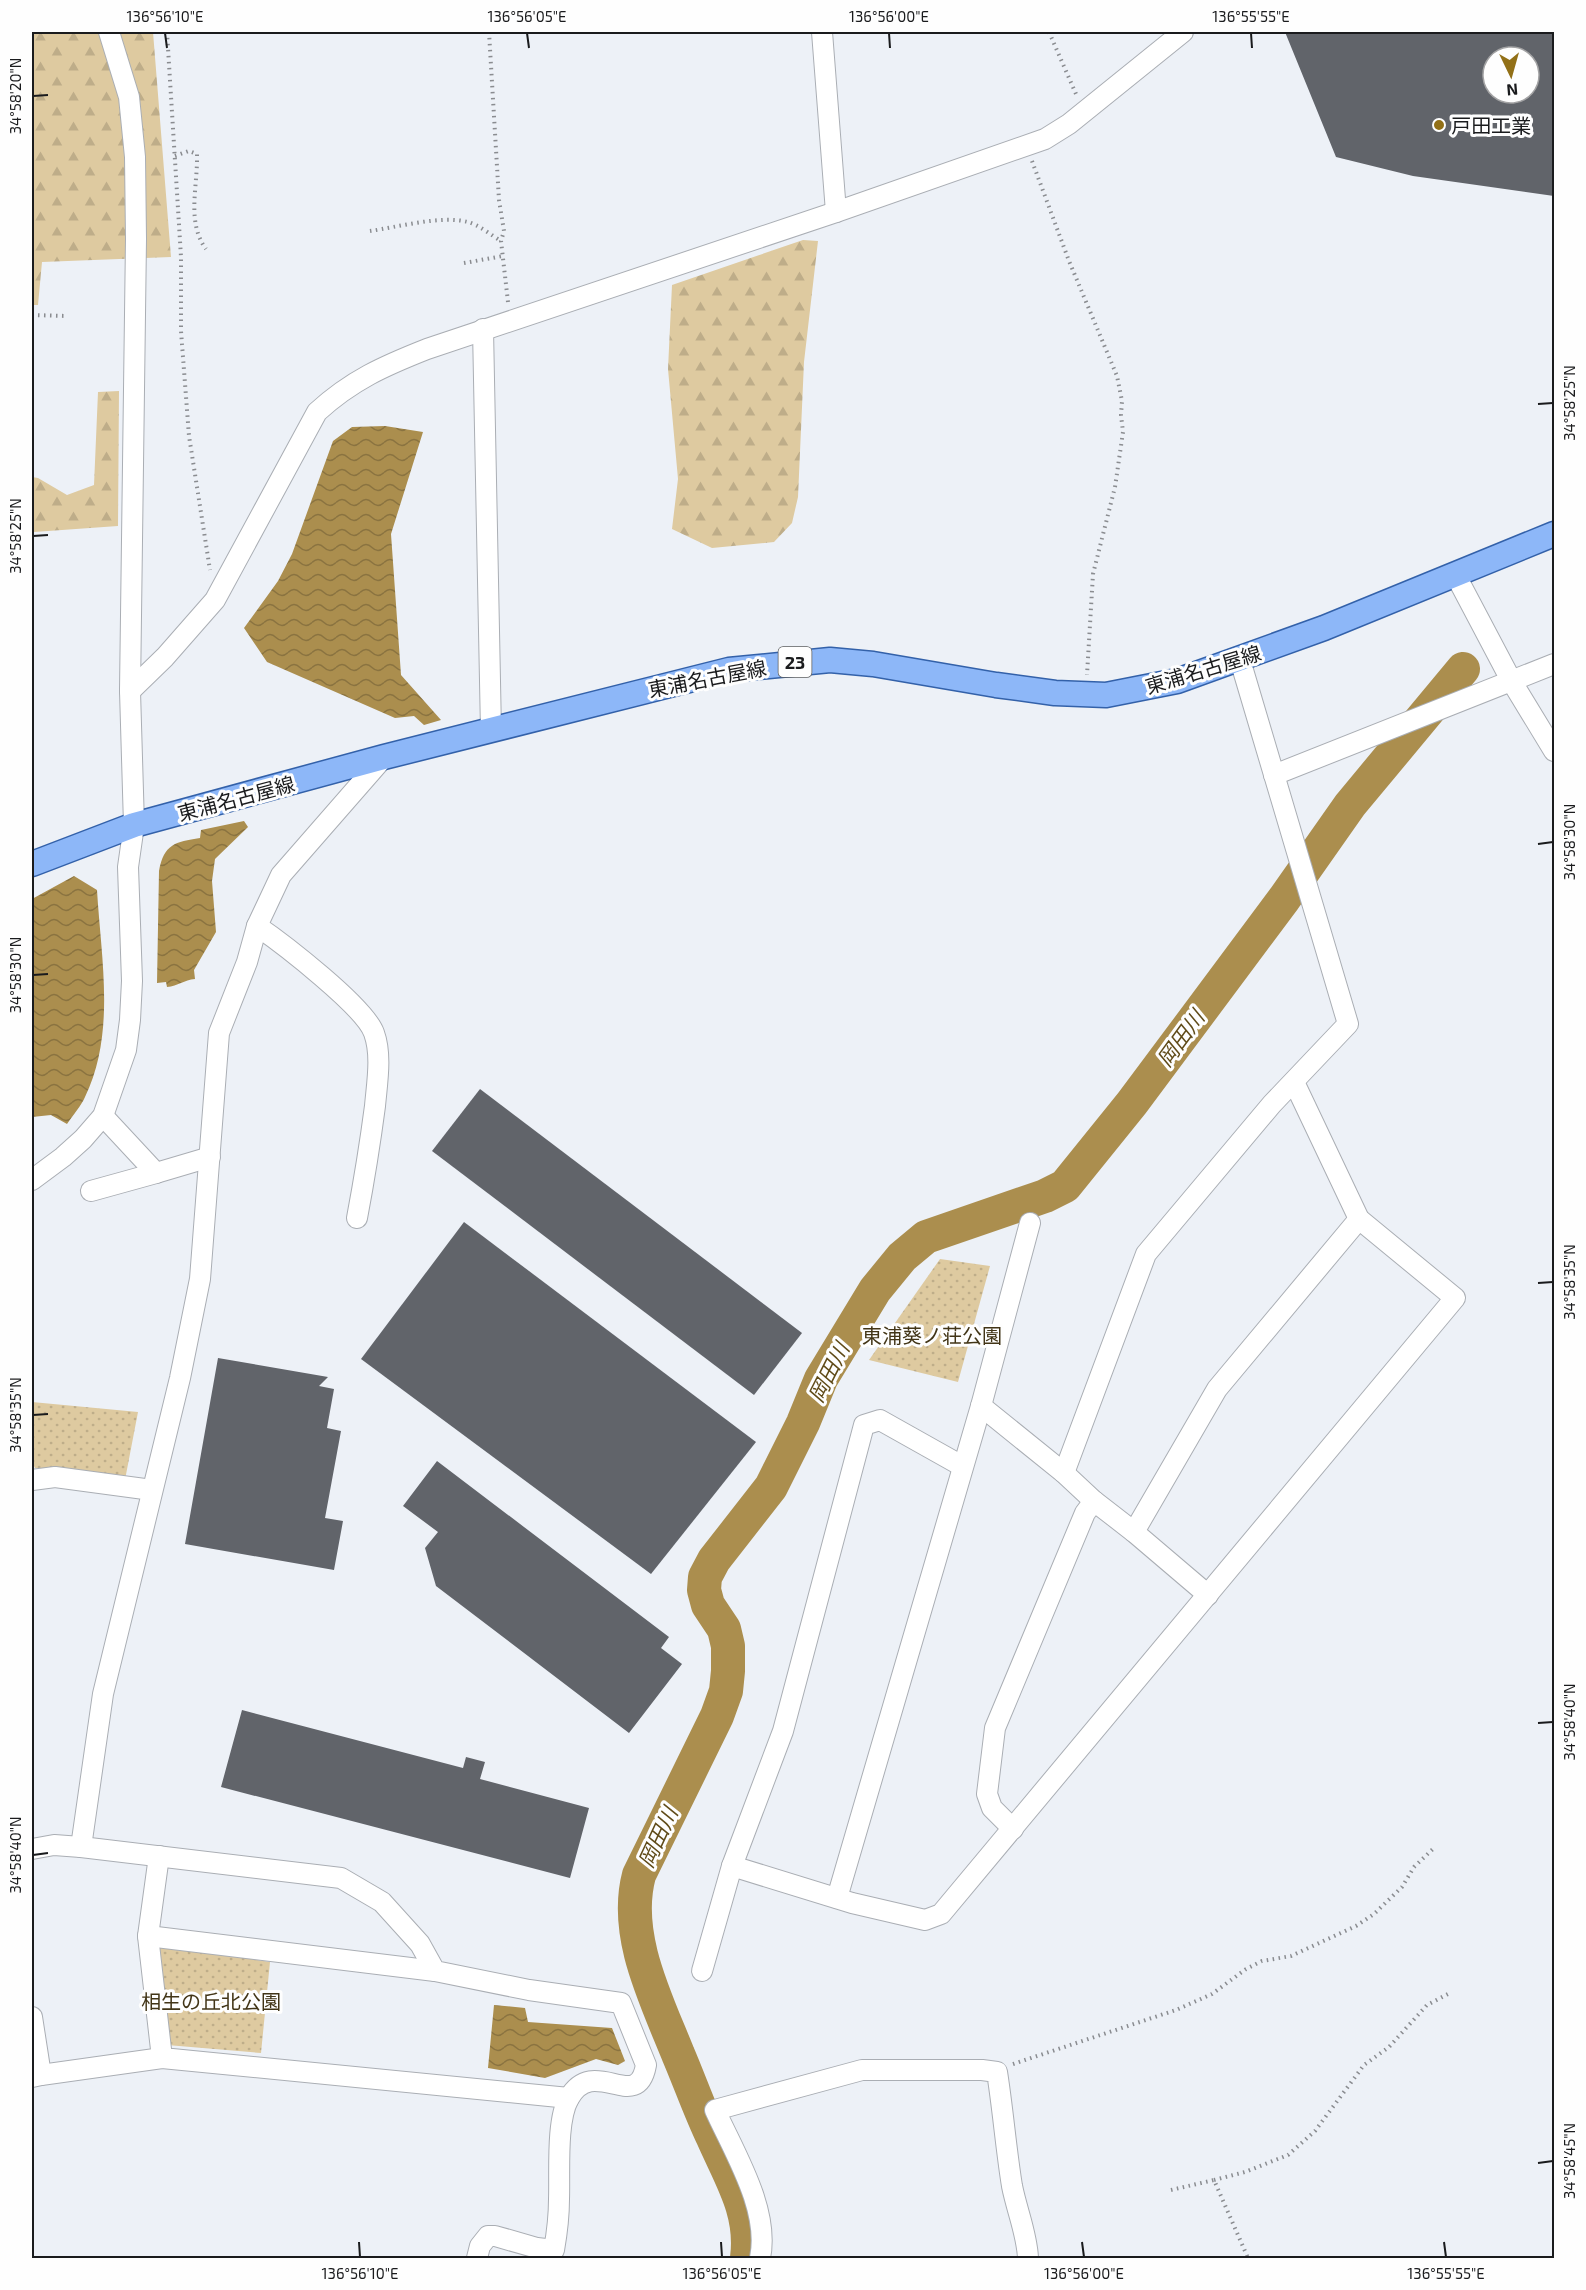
<svg xmlns="http://www.w3.org/2000/svg" width="1586" height="2290" font-family="'Exo 2','Noto Sans JP',sans-serif">
<style>
.grass{fill:url(#grass-dots)}
.forest{fill:url(#forest-firs)}
.water{fill:url(#water-waves)}
.lines{fill:none;stroke-linecap:round;stroke-linejoin:round}
.river{stroke:#ab8e4e;stroke-width:34}
.building{fill:#61646a;fill-rule:evenodd}
.minor-casing{stroke:#aaaeb4;stroke-width:22}
.major-casing{stroke:#3361a9;stroke-width:27}
.path{stroke:#8a8c90;stroke-width:4;stroke-dasharray:1.5 4.5;stroke-linecap:butt}
.minor{stroke:#fff;stroke-width:20}
.major{stroke:#8db7f8;stroke-width:24}
.ticks{fill:none;stroke:#1a1b1d;stroke-width:2}
.poi-dot{fill:#927017;stroke:#fefefe;stroke-width:2}
.labels{text-anchor:middle;dominant-baseline:central;stroke-width:6;stroke-linejoin:round;paint-order:stroke}
.shield{fill:#fefefe;stroke:#5e5f60;stroke-width:1.5}
.shield-label{font-size:18px;font-weight:bold;fill:#1a1b1d}
.poi-label{font-size:20px;fill:#1a1b1d;stroke:#fefefe;text-anchor:start}
.street-label{font-size:20px;fill:#1a1b1d;stroke:#fefefe}
.park-label{font-size:20px;fill:#423517;stroke:#fefefe}
.water-label{font-size:21px;font-style:italic;fill:#604b19;stroke:#fefefe}
.neatline{fill:none;stroke:#1a1b1d;stroke-width:2}
.ticks-label{font-size:15px;text-anchor:middle;fill:#1a1b1d}
</style>
<defs>
<pattern id="grass-dots" width="8" height="8" patternUnits="userSpaceOnUse" patternTransform="scale(1.5)"><rect width="8" height="8" fill="#decaa0"/><path d="M2 2h.1M6 6h.1" fill="none" stroke="#bead89" stroke-width="1.8" stroke-linecap="round"/></pattern>
<pattern id="forest-firs" width="22" height="20" patternUnits="userSpaceOnUse" patternTransform="scale(1.5)"><rect width="22" height="20" fill="#decaa0"/><path d="M5 1l3.5 6h-7zM16 11l3.5 6h-7z" fill="#bead89"/></pattern>
<pattern id="water-waves" width="16" height="10" patternUnits="userSpaceOnUse" patternTransform="scale(1.5)"><rect width="16" height="10" fill="#ab8e4e"/><path d="M0 5q4-4 8 0t8 0" fill="none" stroke="#8a7340"/></pattern>
</defs>
<rect width="100%" height="100%" fill="#edf1f7"/>
<!-- grass -->
<g class="grass">
<path d="M 940,1259 L 990,1266 L 958,1382 L 869,1360 Z"/>
<path d="M 32,1402 L 138,1412 L 124,1485 L 55,1468 L 35,1468 L 32,1462 Z"/>
<path d="M 163,1945 L 270,1962 L 261,2053 L 167,2045 L 156,1950 Z"/>
</g>
<!-- forest -->
<g class="forest">
<path d="M 32,32 L 153,32 L 171,257 L 42,262 L 38,305 L 32,305 Z"/>
<path d="M 803,240 L 818,241 L 804,362 L 798,497 L 792,523 L 774,542 L 712,548 L 672,529 L 678,479 L 668,369 L 672,285 Z"/>
<path d="M 119,391 L 118,526 L 34,532 L 32,529 L 32,477 L 38,478 L 67,495 L 94,485 L 98,392 Z"/>
</g>
<!-- water -->
<g class="water">
<path d="M 385,426 L 423,432 L 391,534 L 401,675 L 441,720 L 424,725 L 414,716 L 395,718 L 267,662 L 244,628 L 278,581 L 292,554 L 333,441 L 352,427 Z"/>
<path d="M 244,821 L 248,827 L 215,859 L 212,881 L 216,932 L 194,970 L 195,979 C 184,980 178,986 167,987 L 166,982 L 157,983 L 159,871 C 164,844 175,842 200,838 L 201,830 Z"/>
<path d="M 74,876 L 97,890 C 101,958 116,1033 85,1097 C 81,1106 73,1115 67,1124 L 51,1115 L 32,1117 L 32,899 Z"/>
<path d="M 494,2005 L 525,2008 L 528,2022 L 612,2028 L 625,2061 L 618,2065 L 596,2059 L 545,2078 L 488,2068 Z"/>
</g>
<g class="lines">
<!-- river -->
<path class="river" d="M 747,2258 C 753,2212 731,2179 713,2138 C 700,2111 690,2082 678,2054 C 656,1999 623,1935 639,1875 L 717,1716 L 726,1691 L 728,1671 L 728,1646 L 724,1629 L 708,1605 L 704,1590 L 705,1577 L 714,1560 L 771,1487 L 803,1423 L 821,1379 L 875,1290 L 902,1257 L 926,1237 L 1045,1196 L 1065,1186 L 1132,1103 L 1284,899 L 1350,805 L 1463,669"/>
</g>
<!-- building -->
<g class="building">
<path d="M 1285,32 L 1554,32 L 1554,196 L 1413,176 L 1336,157 ZM 1493,57 L 1529,57 L 1529,93 L 1493,93 Z"/>
<path d="M 480,1089 L 802,1333 L 754,1395 L 432,1151 Z"/>
<path d="M 464,1222 L 756,1442 L 651,1574 L 361,1359 Z"/>
<path d="M 218,1358 L 328,1377 L 319,1386 L 334,1389 L 327,1428 L 341,1431 L 325,1518 L 343,1521 L 334,1570 L 185,1544 Z"/>
<path d="M 437,1461 L 669,1637 L 661,1648 L 682,1664 L 629,1733 L 436,1586 L 425,1548 L 438,1532 L 403,1506 Z"/>
<path d="M 242,1710 L 463,1768 L 466,1757 L 485,1762 L 480,1779 L 589,1808 L 570,1878 L 221,1787 Z"/>
</g>
<g class="lines">
<!-- minor casing -->
<g class="minor-casing">
<g id="minor">
<path d="M 822,32 L 836,212"/>
<path d="M 483,329 L 491,731"/>
<path d="M 1455,574 L 1512,682 L 1554,751"/>
<path d="M 130,691 L 165,657 L 215,600 L 317,412 C 352,380 384,366 427,349 L 836,212 L 1045,139 L 1069,124 L 1183,32"/>
<path d="M 1274,775 L 1554,664"/>
<path d="M 257,926 C 282,943 365,1007 374,1033 C 382,1055 377,1083 375,1106 C 370,1144 364,1181 357,1218"/>
<path d="M 103,1116 L 156,1173 L 210,1157"/>
<path d="M 32,1180 L 63,1157 L 83,1139 L 103,1116 L 126,1050 L 130,1020 L 132,981 L 128,867 L 134,825 L 130,691 L 136,239 L 135,157 L 129,97 L 109,32"/>
<path d="M 91,1191 L 156,1173"/>
<path d="M 981,1406 L 1064,1473 L 1094,1501 L 1134,1532 L 1208,1595"/>
<path d="M 962,1466 L 880,1420 L 864,1425 L 783,1731 L 732,1866 L 852,1903 L 925,1920 L 941,1914 L 1455,1298 L 1359,1219 L 1294,1082"/>
<path d="M 1064,1473 L 1146,1254 L 1272,1104 L 1348,1024 L 1240,660"/>
<path d="M 32,1480 L 55,1477 L 152,1490"/>
<path d="M 1134,1532 L 1217,1389 L 1359,1219"/>
<path d="M 1013,1829 L 992,1808 L 987,1794 L 995,1728 L 1085,1513 L 1094,1501"/>
<path d="M 81,1847 L 103,1694 L 180,1378 L 200,1279 L 219,1033 L 247,962 L 257,926 L 281,875 L 384,757"/>
<path d="M 32,1849 L 54,1845 L 81,1847 L 341,1878 L 382,1902 L 420,1944 L 435,1971 L 529,1990 L 621,2003 L 646,2065 C 637,2115 594,2054 569,2098 C 556,2120 560,2173 559,2199 C 559,2216 557,2233 554,2250 L 537,2248 L 495,2236 L 488,2236 L 480,2246 L 477,2258"/>
<path d="M 159,1856 L 148,1936 L 162,2058 L 569,2098"/>
<path d="M 837,1898 L 981,1406 L 1030,1223"/>
<path d="M 148,1936 L 435,1971"/>
<path d="M 702,1971 L 732,1866"/>
<path d="M 32,2017 L 41,2075 L 32,2077"/>
<path d="M 41,2075 L 162,2058"/>
<path d="M 760,2258 C 770,2210 735,2154 715,2110 L 862,2070 L 982,2070 L 997,2072 C 1003,2110 1006,2149 1012,2186 C 1017,2211 1027,2234 1028,2258"/>
</g>
</g>
<!-- major casing -->
<g class="major-casing">
<path id="major" d="M 32,864 L 134,825 L 384,757 L 729,670 L 830,660 L 873,664 L 996,685 L 1055,693 L 1106,695 L 1177,681 L 1324,628 L 1554,534"/>
</g>
<!-- path -->
<g class="path">
<path d="M 167,32 L 181,257 L 181,331 L 189,436 L 210,570"/>
<path d="M 489,32 L 499,200 L 504,231 L 501,241 L 508,302"/>
<path d="M 1049,32 L 1076,94"/>
<path d="M 175,156 L 189,151 L 197,154 C 198,186 186,222 206,249"/>
<path d="M 1032,161 L 1069,261 L 1117,376 L 1122,401 L 1121,415 L 1123,432 L 1115,487 L 1093,574 L 1087,675"/>
<path d="M 370,231 C 398,227 441,215 468,222 C 479,225 491,235 501,241"/>
<path d="M 464,263 L 503,256"/>
<path d="M 32,315 L 67,316"/>
<path d="M 1013,2064 L 1176,2010 L 1212,1994 L 1246,1969 L 1262,1961 L 1291,1956 L 1356,1926 L 1374,1914 L 1402,1887 L 1414,1867 L 1435,1847"/>
<path d="M 1214,2180 L 1245,2172 L 1288,2155 L 1315,2131 L 1364,2065 L 1389,2047 L 1427,2005 L 1448,1994"/>
<path d="M 1171,2190 L 1214,2180 L 1248,2258"/>
</g>
<!-- minor -->
<use href="#minor" class="minor"/>
<!-- major -->
<use href="#major" class="major"/>
</g>
<!-- ticks -->
<path class="ticks" d="M 165,33 L 167,48M 527,33 L 529,48M 889,33 L 890,48M 1251,33 L 1252,48M 33,96 L 48,95M 1538,404 L 1553,403M 33,536 L 48,535M 1538,844 L 1553,842M 33,975 L 48,974M 1538,1283 L 1553,1282M 33,1415 L 48,1414M 1538,1723 L 1553,1722M 33,1855 L 48,1853M 1538,2163 L 1553,2161M 359,2242 L 360,2257M 721,2242 L 722,2257M 1082,2242 L 1084,2257M 1444,2242 L 1446,2257"/>
<!-- markers -->
<circle class="poi-dot" cx="1439" cy="125" r="6"/>
<g class="labels">
<!-- shield labels -->
<rect class="shield" x="778.5" y="647" width="33" height="30" rx="4.5"/>
<g class="shield-label">
<text x="795" y="662">23</text>
</g>
<!-- poi labels -->
<g class="poi-label">
<text x="1451" y="125">戸田工業</text>
</g>
<!-- street labels -->
<g class="street-label">
<text transform="translate(1203 669) rotate(-17)">東浦名古屋線</text>
<text transform="translate(707 678) rotate(-11)">東浦名古屋線</text>
<text transform="translate(236 798) rotate(-15)">東浦名古屋線</text>
</g>
<!-- park labels -->
<g class="park-label">
<text x="932" y="1335">東浦葵ノ荘公園</text>
<text x="211" y="2001">相生の丘北公園</text>
</g>
<!-- water labels -->
<g class="water-label">
<text transform="translate(1180 1038) rotate(-54)">岡田川</text>
<text transform="translate(828 1372) rotate(-63)">岡田川</text>
<text transform="translate(657 1837) rotate(-65)">岡田川</text>
</g>
</g>
<!-- border -->
<rect width="1586" height="2290" fill="none" stroke="#fefefe" stroke-width="66"/>
<!-- north arrow -->
<g transform="translate(1511 75) rotate(175)"><circle r="28" fill="#fefefe" stroke="#a3a3a4" stroke-width="1.5"/>
<path d="M0-4.5L10 22L0 15L-10 22Z" fill="#927017"/>
<text y="-9" font-size="16" font-weight="bold" text-anchor="middle" fill="#1a1b1d">N</text>
</g>
<rect x="33" y="33" width="1520" height="2224" class="neatline"/>
<g class="ticks-label">
<text x="165" y="22">136°56'10"E</text>
<text x="527" y="22">136°56'05"E</text>
<text x="889" y="22">136°56'00"E</text>
<text x="1251" y="22">136°55'55"E</text>
<text transform="translate(16 96) rotate(-90)" y="5">34°58'20"N</text>
<text transform="translate(1570 403) rotate(-90)" y="5">34°58'25"N</text>
<text transform="translate(16 536) rotate(-90)" y="5">34°58'25"N</text>
<text transform="translate(1570 842) rotate(-90)" y="5">34°58'30"N</text>
<text transform="translate(16 975) rotate(-90)" y="5">34°58'30"N</text>
<text transform="translate(1570 1282) rotate(-90)" y="5">34°58'35"N</text>
<text transform="translate(16 1415) rotate(-90)" y="5">34°58'35"N</text>
<text transform="translate(1570 1722) rotate(-90)" y="5">34°58'40"N</text>
<text transform="translate(16 1855) rotate(-90)" y="5">34°58'40"N</text>
<text transform="translate(1570 2161) rotate(-90)" y="5">34°58'45"N</text>
<text x="360" y="2279">136°56'10"E</text>
<text x="722" y="2279">136°56'05"E</text>
<text x="1084" y="2279">136°56'00"E</text>
<text x="1446" y="2279">136°55'55"E</text>
</g>
</svg>
